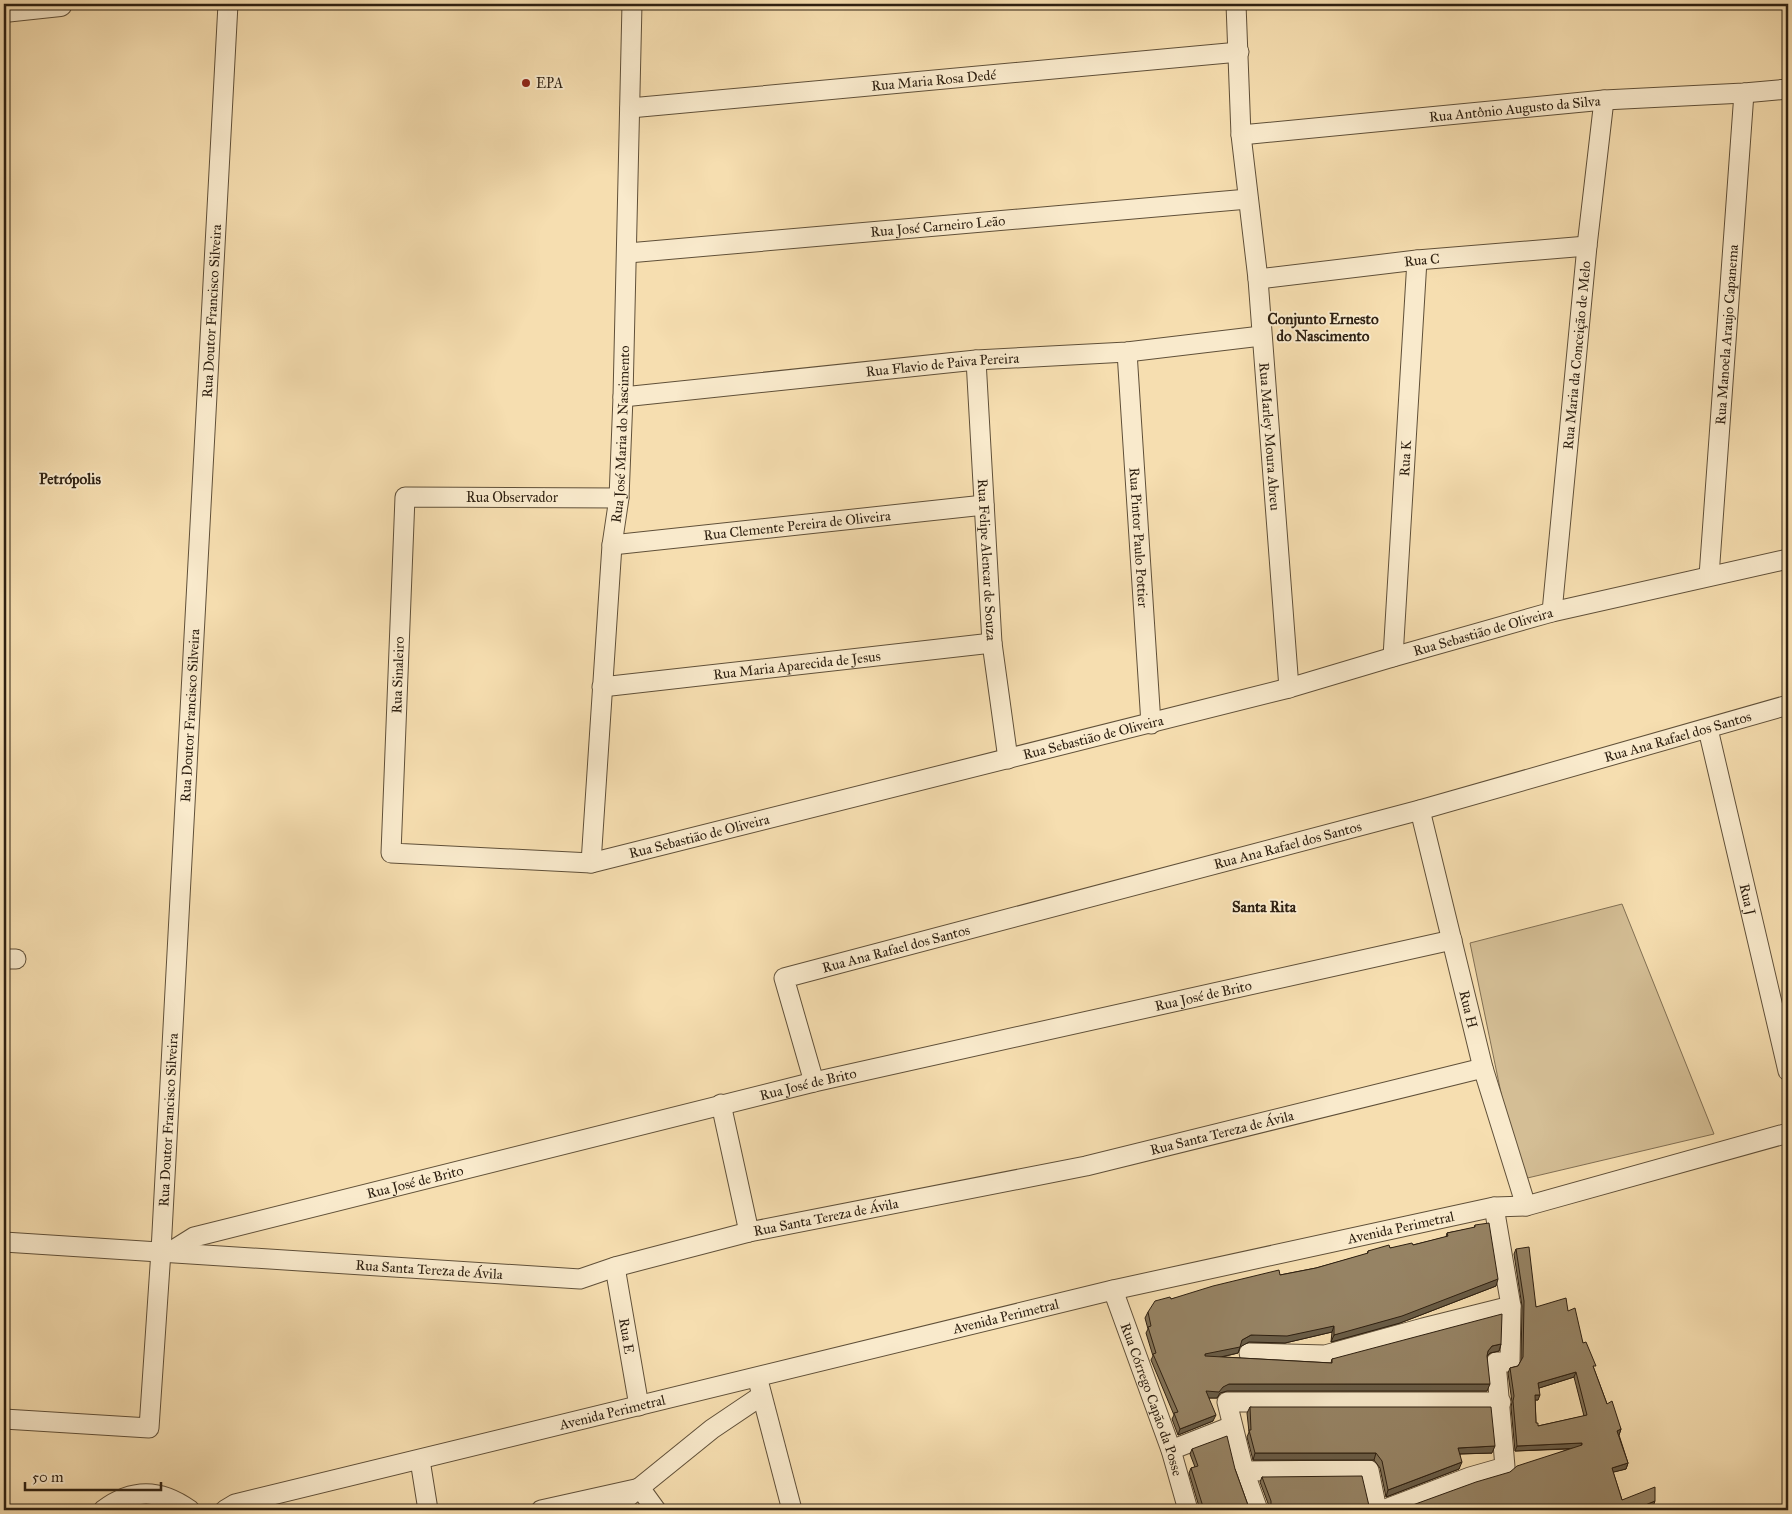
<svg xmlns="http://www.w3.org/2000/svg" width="1792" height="1514" font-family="'IM FELL Great Primer',serif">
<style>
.green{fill:#d4be95;stroke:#816f53}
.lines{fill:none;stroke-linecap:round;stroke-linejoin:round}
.minor-casing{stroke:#605039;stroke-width:21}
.tertiary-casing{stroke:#605039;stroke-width:26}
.minor{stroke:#f9eacc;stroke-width:19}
.tertiary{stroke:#f9eacc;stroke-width:24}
.wall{fill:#817156;stroke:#2e2011;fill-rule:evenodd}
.shaded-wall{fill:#695c46;stroke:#2e2011}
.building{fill:#968364;stroke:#2e2011;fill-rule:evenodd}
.poi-dot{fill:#8f2418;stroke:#f9eacc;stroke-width:2}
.labels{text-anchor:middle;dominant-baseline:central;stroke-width:4;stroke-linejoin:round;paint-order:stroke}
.street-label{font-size:14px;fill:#2e2011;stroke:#f9eacc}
.poi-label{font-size:14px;fill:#2e2011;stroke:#f9eacc;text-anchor:start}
.neighbourhood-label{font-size:15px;font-weight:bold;fill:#2e2011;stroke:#f9eacc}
</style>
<rect width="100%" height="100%" fill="#f6deb0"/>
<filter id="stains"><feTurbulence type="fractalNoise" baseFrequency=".004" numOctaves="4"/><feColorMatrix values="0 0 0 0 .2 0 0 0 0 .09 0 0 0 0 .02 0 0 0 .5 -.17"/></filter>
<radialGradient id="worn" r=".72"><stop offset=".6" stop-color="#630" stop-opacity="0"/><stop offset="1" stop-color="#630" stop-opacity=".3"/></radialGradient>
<!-- green -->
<path class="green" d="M 1622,904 L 1714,1134 L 1519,1180 L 1470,943 Z"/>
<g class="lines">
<!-- minor casing -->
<g class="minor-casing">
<g id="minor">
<path id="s1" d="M 1236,4 L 1241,135 L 1258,279 L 1289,688"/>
<path id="s2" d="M 630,108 L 1239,52"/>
<path id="s3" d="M 1241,135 L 1604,100 L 1744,93 L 1788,89"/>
<path id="s4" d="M 628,253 L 1248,199"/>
<path id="s5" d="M 1258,279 L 1417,260 L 1587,246"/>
<path id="s6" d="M 1127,352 L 1151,724"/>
<path id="s7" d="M 976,360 L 992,643 L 1008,759"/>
<path id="s8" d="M 623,397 L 976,360 L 1127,352 L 1261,336"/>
<path id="s9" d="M 619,498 L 405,497 L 391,853 L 591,863 L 1289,688 L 1393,657 L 1552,612 L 1788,559"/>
<path id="s10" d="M 612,545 L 984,505"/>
<path id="s11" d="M 1709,576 L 1744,93"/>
<path id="s12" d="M 1552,612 L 1587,246 L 1604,100"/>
<path id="s13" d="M 1393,657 L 1417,260"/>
<path id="s14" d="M 602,687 L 992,643"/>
<path id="s15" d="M 1708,729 L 1788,1071"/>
<path id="s16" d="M 1420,810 L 1483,1068 L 1526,1206"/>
<path id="s17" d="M 591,863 L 612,545 L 619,498 L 623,397 L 632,4"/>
<path d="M 4,959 L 16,959"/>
<path id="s18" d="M 814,1082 L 784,978 L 1420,810 L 1788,705"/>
<path d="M 721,1104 L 749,1232"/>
<path id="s19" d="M 4,1242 L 580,1279 L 615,1267 L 749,1232 L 1086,1166 L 1483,1068"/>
<path id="s20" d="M 170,1252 L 194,1237 L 814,1082 L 1452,940"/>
<path id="s21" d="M 615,1267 L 639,1406"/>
<path id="s22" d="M 1113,1290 L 1171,1450 L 1188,1510"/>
<path d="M 1249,1353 L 1325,1355 L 1423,1328 L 1511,1306 L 1494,1207"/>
<path d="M 759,1384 L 792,1510"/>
<path id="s23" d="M 4,1419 L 149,1428 L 161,1251 L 228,4"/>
<path d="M 1171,1450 L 1232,1426"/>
<path d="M 420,1460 L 428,1510"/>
<path d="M 1244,1471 L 1369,1470 L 1377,1510"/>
<path d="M 103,1510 C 132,1488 161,1489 190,1510"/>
<path id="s24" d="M 225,1510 L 235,1504 L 1113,1290 L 1494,1207 L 1526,1206 L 1788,1133"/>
<path d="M 541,1510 L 640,1488 L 656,1510"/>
<path d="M 612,1510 L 712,1429 L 761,1396"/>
<path d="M 1258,1510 L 1244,1471 L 1227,1402 L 1501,1402"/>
<path d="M 1383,1510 L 1470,1477 L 1505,1467 L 1496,1362 L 1510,1362 L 1511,1306"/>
</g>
</g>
<!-- tertiary casing -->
<g class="tertiary-casing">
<path id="tertiary" d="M 4,10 L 60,4"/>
</g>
<!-- minor -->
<use href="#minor" class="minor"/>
<!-- tertiary -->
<use href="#tertiary" class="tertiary"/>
</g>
<!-- wall -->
<g class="wall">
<path d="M 1475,1225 L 1496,1286 L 1400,1323 L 1331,1342 L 1332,1332 L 1285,1343 L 1249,1342 L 1240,1346 L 1238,1353 L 1222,1357 L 1331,1363 L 1332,1359 L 1501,1344 L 1499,1351 L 1490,1353 L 1487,1356 L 1487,1391 L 1227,1391 L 1220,1393 L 1217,1398 L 1209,1398 L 1213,1421 L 1178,1435 L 1172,1419 L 1174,1415 L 1151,1360 L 1153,1356 L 1146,1333 L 1148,1329 L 1145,1318 L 1148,1312 L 1171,1299 L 1280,1275 L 1316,1268 L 1367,1254 L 1368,1251 L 1413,1245 L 1446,1237 L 1447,1233 L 1474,1228 Z"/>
<path d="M 1516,1249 L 1536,1307 L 1568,1311 L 1583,1343 L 1594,1369 L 1607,1404 L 1621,1429 L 1619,1435 L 1628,1463 L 1626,1469 L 1613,1472 L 1622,1500 L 1653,1507 L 1644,1510 L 1510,1472 L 1569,1449 L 1515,1451 L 1511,1407 L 1512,1402 L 1508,1373 L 1510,1368 L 1518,1366 L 1521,1361 L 1522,1306 L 1514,1254 ZM 1574,1377 L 1584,1416 L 1538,1426 L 1536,1423 L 1535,1400 L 1538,1400 L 1539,1388 Z"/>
<path d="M 1250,1407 L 1492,1453 L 1460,1454 L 1459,1469 L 1386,1497 L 1380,1468 L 1374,1460 L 1253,1460 L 1247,1437 L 1249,1432 L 1247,1413 Z"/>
<path d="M 1192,1449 L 1235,1469 L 1249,1508 L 1251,1510 L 1200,1510 L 1189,1473 L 1191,1468 L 1195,1467 L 1190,1454 Z"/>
<path d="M 1262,1477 L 1370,1510 L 1269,1510 L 1269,1506 L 1260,1482 Z"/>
</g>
<!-- shaded-wall -->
<g class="shaded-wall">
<path d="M 1498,1279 L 1496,1286 L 1400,1323 L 1331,1342 L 1334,1335 Z"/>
<path d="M 1334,1326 L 1332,1332 L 1285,1343 L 1249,1342 L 1240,1347 L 1238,1353 L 1203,1361 L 1205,1354 L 1242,1340 L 1251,1335 Z"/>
<path d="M 1501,1344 L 1499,1351 L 1490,1353 L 1486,1357 L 1488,1351 L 1492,1346 Z"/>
<path d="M 1576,1372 L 1574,1377 L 1536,1389 L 1538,1383 Z"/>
<path d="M 1229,1384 L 1490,1384 L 1487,1391 L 1227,1391 L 1220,1393 L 1217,1398 L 1204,1398 L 1206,1391 Z"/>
<path d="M 1535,1395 L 1540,1395 L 1538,1400 L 1533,1400 Z"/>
<path d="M 1216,1415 L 1213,1421 L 1178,1435 L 1180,1429 Z"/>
<path d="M 1621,1429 L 1619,1435 L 1615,1436 L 1617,1431 Z"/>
<path d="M 1582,1443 L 1580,1448 L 1515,1451 L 1517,1446 Z"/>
<path d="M 1495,1446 L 1492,1453 L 1456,1454 L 1458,1448 Z"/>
<path d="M 1255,1453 L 1376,1453 L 1374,1460 L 1253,1460 Z"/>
<path d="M 1462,1462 L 1459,1469 L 1386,1497 L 1388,1490 Z"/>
<path d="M 1628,1463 L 1626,1469 L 1610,1473 L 1612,1468 Z"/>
<path d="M 1655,1501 L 1653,1507 L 1644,1510 L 1633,1510 Z"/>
</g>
<!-- building -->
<g class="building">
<path d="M 1489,1223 L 1498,1279 L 1402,1316 L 1334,1335 L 1334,1326 L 1287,1336 L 1251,1335 L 1242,1340 L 1240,1347 L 1205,1354 L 1205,1356 L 1332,1363 L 1332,1359 L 1502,1314 L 1501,1344 L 1492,1346 L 1488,1351 L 1487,1356 L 1490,1384 L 1229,1384 L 1223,1387 L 1219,1392 L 1206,1391 L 1216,1415 L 1180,1429 L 1174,1413 L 1178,1412 L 1153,1354 L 1156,1353 L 1148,1327 L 1151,1326 L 1148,1312 L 1155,1301 L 1170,1297 L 1171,1299 L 1213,1286 L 1279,1270 L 1280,1275 L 1316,1268 L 1368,1253 L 1368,1251 L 1389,1245 L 1390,1248 L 1412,1243 L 1413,1245 L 1448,1236 L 1447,1233 L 1475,1227 L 1475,1225 Z"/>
<path d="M 1529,1247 L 1536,1307 L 1566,1298 L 1568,1311 L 1575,1308 L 1583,1343 L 1586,1342 L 1596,1366 L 1593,1366 L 1607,1404 L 1612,1401 L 1621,1429 L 1617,1431 L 1628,1463 L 1612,1468 L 1622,1500 L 1655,1487 L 1655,1501 L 1633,1510 L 1399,1510 L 1476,1482 L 1510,1472 L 1517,1466 L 1582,1445 L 1582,1443 L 1517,1446 L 1513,1401 L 1514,1396 L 1510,1368 L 1518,1366 L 1523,1357 L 1524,1301 L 1516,1249 ZM 1576,1372 L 1587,1415 L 1538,1426 L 1538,1423 L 1536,1423 L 1535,1395 L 1540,1395 L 1538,1383 Z"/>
<path d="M 1250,1407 L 1491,1407 L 1495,1446 L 1458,1448 L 1462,1462 L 1388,1490 L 1382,1461 L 1376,1453 L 1255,1453 L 1249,1430 L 1251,1430 Z"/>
<path d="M 1227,1436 L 1235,1469 L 1249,1508 L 1251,1510 L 1204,1510 L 1191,1468 L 1198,1466 L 1192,1449 Z"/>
<path d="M 1362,1476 L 1370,1510 L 1269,1510 L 1271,1507 L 1271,1501 L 1262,1477 Z"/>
</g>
<!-- markers -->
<circle class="poi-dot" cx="526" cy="83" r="5"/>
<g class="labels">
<!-- street labels -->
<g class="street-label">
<text stroke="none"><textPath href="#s2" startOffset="305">Rua Maria Rosa Dedé</textPath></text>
<text stroke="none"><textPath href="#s3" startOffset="275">Rua Antônio Augusto da Silva</textPath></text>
<text stroke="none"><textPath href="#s4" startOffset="311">Rua José Carneiro Leão</textPath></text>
<text stroke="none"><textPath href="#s5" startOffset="165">Rua C</textPath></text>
<text stroke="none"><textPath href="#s23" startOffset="1264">Rua Doutor Francisco Silveira</textPath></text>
<text stroke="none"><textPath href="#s11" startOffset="242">Rua Manoela Araujo Capanema</textPath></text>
<text stroke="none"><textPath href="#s12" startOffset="258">Rua Maria da Conceição de Melo</textPath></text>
<text stroke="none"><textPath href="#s8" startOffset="321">Rua Flavio de Paiva Pereira</textPath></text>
<text stroke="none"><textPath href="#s17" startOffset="430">Rua José Maria do Nascimento</textPath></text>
<text stroke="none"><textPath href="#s1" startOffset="434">Rua Marley Moura Abreu</textPath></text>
<text stroke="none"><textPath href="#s13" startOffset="199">Rua K</textPath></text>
<text x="512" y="497">Rua Observador</text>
<text stroke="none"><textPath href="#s10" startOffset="186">Rua Clemente Pereira de Oliveira</textPath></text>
<text stroke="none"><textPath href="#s6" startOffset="186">Rua Pintor Paulo Pottier</textPath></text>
<text stroke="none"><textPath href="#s7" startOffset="200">Rua Felipe Alencar de Souza</textPath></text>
<text stroke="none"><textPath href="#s9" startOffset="1692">Rua Sebastião de Oliveira</textPath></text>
<text stroke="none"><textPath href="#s14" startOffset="196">Rua Maria Aparecida de Jesus</textPath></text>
<text transform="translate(398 675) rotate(-88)">Rua Sinaleiro</text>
<text stroke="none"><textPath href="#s23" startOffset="859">Rua Doutor Francisco Silveira</textPath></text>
<text stroke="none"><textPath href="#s18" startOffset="1034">Rua Ana Rafael dos Santos</textPath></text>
<text stroke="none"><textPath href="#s9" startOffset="1288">Rua Sebastião de Oliveira</textPath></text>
<text stroke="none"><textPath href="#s9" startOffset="882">Rua Sebastião de Oliveira</textPath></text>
<text stroke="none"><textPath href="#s18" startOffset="629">Rua Ana Rafael dos Santos</textPath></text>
<text stroke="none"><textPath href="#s15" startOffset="175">Rua J</textPath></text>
<text stroke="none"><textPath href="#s18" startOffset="224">Rua Ana Rafael dos Santos</textPath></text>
<text stroke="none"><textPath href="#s20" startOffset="1066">Rua José de Brito</textPath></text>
<text stroke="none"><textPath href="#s16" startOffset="205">Rua H</textPath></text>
<text stroke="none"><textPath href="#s20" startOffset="661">Rua José de Brito</textPath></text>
<text stroke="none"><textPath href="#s23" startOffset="454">Rua Doutor Francisco Silveira</textPath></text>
<text stroke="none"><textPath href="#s19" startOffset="1236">Rua Santa Tereza de Ávila</textPath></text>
<text stroke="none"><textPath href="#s20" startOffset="256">Rua José de Brito</textPath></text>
<text stroke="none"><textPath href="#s19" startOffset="831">Rua Santa Tereza de Ávila</textPath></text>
<text stroke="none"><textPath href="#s24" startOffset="1210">Avenida Perimetral</textPath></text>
<text stroke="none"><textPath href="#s19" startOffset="426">Rua Santa Tereza de Ávila</textPath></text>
<text stroke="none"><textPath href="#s24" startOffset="805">Avenida Perimetral</textPath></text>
<text stroke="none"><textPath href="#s21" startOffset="70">Rua E</textPath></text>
<text stroke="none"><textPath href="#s22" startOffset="116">Rua Córrego Capão da Posse</textPath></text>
<text stroke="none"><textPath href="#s24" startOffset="400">Avenida Perimetral</textPath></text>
</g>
<!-- poi labels -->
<g class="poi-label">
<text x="536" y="83">EPA</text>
</g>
<!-- neighbourhood labels -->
<g class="neighbourhood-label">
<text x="1323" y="319">Conjunto Ernesto<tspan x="1323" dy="17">do Nascimento</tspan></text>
<text x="70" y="479">Petrópolis</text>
<text x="1264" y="907">Santa Rita</text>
</g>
</g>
<!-- margin -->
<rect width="1792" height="1514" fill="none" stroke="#f6deb0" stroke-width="20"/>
<rect x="5" y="5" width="1782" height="1504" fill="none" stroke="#2e2011" stroke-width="2.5"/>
<rect x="10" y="10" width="1772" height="1494" fill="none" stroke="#2e2011"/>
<!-- scale -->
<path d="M25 1482v8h136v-8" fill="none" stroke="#2e2011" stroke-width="2.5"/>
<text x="32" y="1482" font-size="15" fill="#2e2011" stroke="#f9eacc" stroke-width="4" paint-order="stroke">50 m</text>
<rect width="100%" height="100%" filter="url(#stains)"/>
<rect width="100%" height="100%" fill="url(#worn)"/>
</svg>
